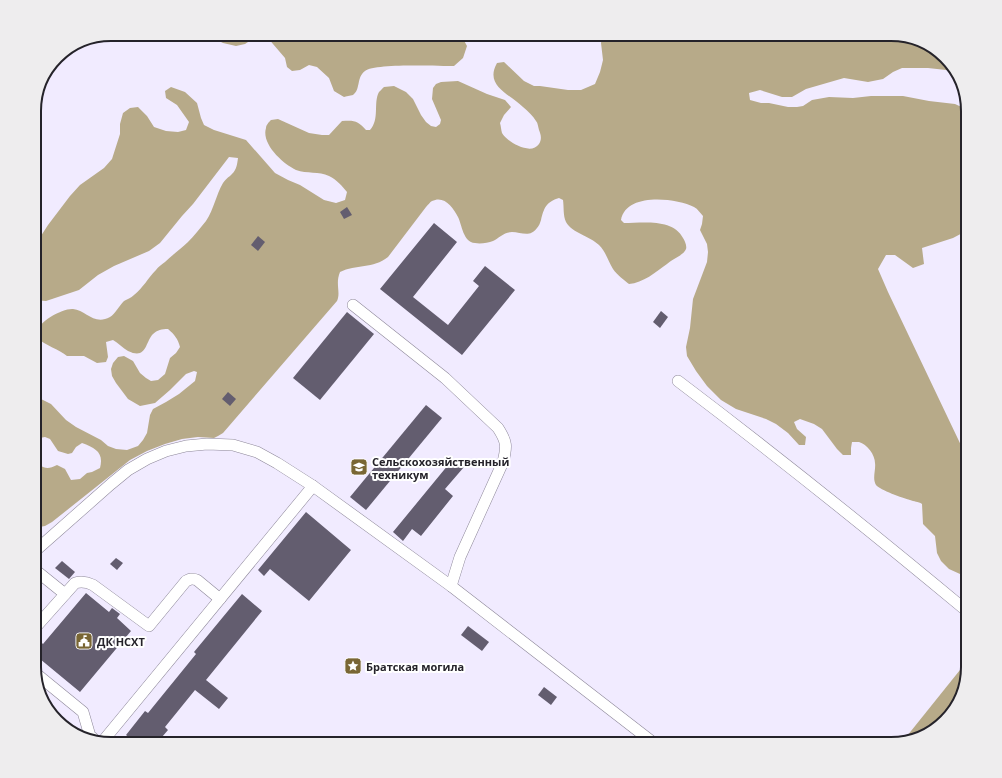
<svg xmlns="http://www.w3.org/2000/svg" width="1002" height="778" font-family="'Open Sans',sans-serif">
<style>
.forest{fill:#b7aa89}
.building{fill:#635d6f}
.lines{fill:none;stroke-linecap:round;stroke-linejoin:round}
.minor-casing{stroke:#8d8799;stroke-width:12}
.minor{stroke:#fff;stroke-width:11}
.labels{text-anchor:middle;dominant-baseline:central;stroke-width:4;stroke-linejoin:round;paint-order:stroke}
.poi-label{font-size:11px;font-weight:bold;fill:#25232a;stroke:#fff;text-anchor:start}
.rim{fill:none;stroke:#25232a;stroke-width:2}
</style>
<rect width="100%" height="100%" fill="#f1ebff"/>
<!-- forest -->
<g class="forest">
<path d="M 111,34 L 134,34 C 122,38 107,41 94,40 Z"/>
<path d="M 152,34 L 390,34 L 391,36 L 396,38 L 401,34 L 459,34 L 461,35 L 467,46 L 463,58 L 454,66 C 439,66 374,63 365,71 C 356,78 361,89 353,95 C 350,96 346,96 344,97 L 334,91 L 329,78 L 317,67 L 309,65 L 300,70 L 292,71 L 287,67 L 285,58 L 267,37 L 257,36 L 245,44 L 236,46 L 223,43 L 211,37 L 199,35 L 178,42 L 168,40 L 156,35 Z"/>
<path d="M 603,34 L 892,34 L 938,50 L 955,71 L 928,68 L 902,68 L 893,72 L 883,79 L 868,82 L 844,78 L 806,89 L 792,97 L 782,97 L 760,90 L 749,93 L 750,100 L 761,103 L 769,103 L 788,107 L 797,107 L 803,106 L 812,100 L 829,97 L 853,98 L 871,96 L 903,96 L 929,101 L 955,104 L 968,110 L 968,230 L 953,238 L 922,248 L 924,264 L 913,268 L 895,255 L 886,255 L 878,269 L 888,292 L 968,460 L 968,577 L 960,574 L 949,569 L 941,561 L 937,553 L 935,536 L 923,524 L 922,504 C 918,501 914,502 910,500 C 903,498 880,490 876,485 C 872,478 876,470 875,463 C 875,455 867,444 859,442 C 856,442 854,442 852,442 L 851,448 L 851,455 L 843,455 L 837,449 L 822,429 L 814,424 L 800,419 L 794,422 L 797,429 L 806,437 L 805,445 L 799,445 L 788,433 L 776,424 L 766,419 L 736,409 L 721,400 L 707,386 L 696,371 L 687,356 L 686,347 L 690,328 L 693,299 L 707,262 L 708,252 L 707,244 L 700,230 L 702,224 L 703,216 C 700,213 698,209 694,207 C 676,198 626,192 621,220 L 624,223 C 642,223 673,218 683,238 C 685,241 687,246 686,249 C 684,255 671,260 667,264 C 656,272 643,283 629,284 C 624,280 617,275 613,269 C 608,261 606,252 599,245 C 590,236 572,233 566,222 C 563,216 564,207 563,200 L 559,198 C 546,202 544,208 541,220 C 540,223 539,226 537,228 C 530,238 521,232 512,232 C 504,232 499,238 493,241 C 488,243 480,244 475,243 C 463,242 462,225 458,217 C 453,207 444,195 432,201 C 430,202 428,205 426,207 L 388,257 C 373,269 356,264 340,272 C 335,284 341,292 337,301 L 223,433 L 218,436 L 214,438 L 198,437 L 182,439 L 165,444 L 147,451 L 130,460 L 52,522 L 45,526 L 34,528 L 34,469 L 39,465 C 46,469 49,469 57,465 L 65,469 L 71,480 L 80,479 L 87,473 L 92,472 L 100,468 C 104,453 96,448 82,443 L 76,447 L 72,453 L 68,454 L 58,451 L 50,439 L 45,437 L 34,439 L 34,395 L 41,399 L 51,404 L 66,420 L 76,427 L 101,440 L 108,446 L 116,449 L 127,450 L 138,446 L 143,440 L 147,433 L 150,415 L 153,409 L 166,402 L 179,394 L 195,381 L 197,372 L 194,371 L 186,374 L 170,390 L 155,403 L 140,406 L 128,399 L 116,383 L 112,376 L 111,369 L 113,363 L 118,357 L 124,356 L 133,361 L 140,373 L 146,378 L 151,381 L 158,380 L 165,374 L 170,358 L 176,353 L 180,347 C 178,339 174,334 168,329 C 162,329 157,330 153,334 C 145,342 147,360 128,351 C 123,348 118,343 113,340 L 106,342 L 108,357 L 106,362 L 97,363 L 84,356 L 67,356 C 60,350 43,344 39,339 C 38,337 37,335 37,333 C 37,322 63,308 73,309 C 86,310 94,326 110,317 C 115,314 119,306 124,301 C 127,299 131,298 134,295 C 143,288 148,278 156,270 C 158,267 162,264 165,262 C 172,255 181,249 188,242 C 194,236 200,228 206,221 C 214,209 216,195 223,183 C 225,180 227,178 230,176 C 236,171 237,166 238,158 L 229,157 L 193,204 L 182,216 L 160,243 L 149,251 L 114,266 L 98,275 L 79,290 L 46,301 L 34,300 L 34,247 L 37,242 L 48,225 L 70,196 L 80,185 L 104,168 L 112,159 L 120,134 L 120,124 L 123,113 L 130,108 L 138,107 L 147,116 L 154,127 L 166,131 L 178,132 L 186,130 L 189,122 L 177,105 L 166,98 L 165,91 L 171,87 L 185,92 L 197,103 L 201,118 L 204,125 L 214,130 L 246,140 L 275,173 L 288,180 L 300,185 L 324,200 L 336,203 L 345,200 L 347,192 C 342,186 337,180 329,176 C 319,171 307,174 296,170 C 283,164 261,144 266,128 C 266,125 269,122 271,120 L 278,119 L 309,133 L 322,135 L 329,135 L 342,121 C 355,120 358,121 366,130 L 370,130 C 380,119 373,103 379,92 C 381,90 382,89 384,87 L 394,86 L 406,92 L 413,99 L 421,115 L 426,122 L 431,126 L 436,127 L 440,124 L 441,120 L 432,99 L 433,88 L 436,84 L 441,82 L 458,81 L 487,94 L 505,100 L 511,107 L 504,115 L 500,123 C 501,126 501,130 502,133 C 507,142 531,156 539,144 C 542,139 541,135 539,130 C 538,127 538,123 536,121 C 533,116 528,111 523,107 C 510,94 484,86 497,63 L 504,62 L 524,81 L 534,86 L 540,86 L 568,90 L 581,90 L 595,84 L 600,72 L 603,60 L 601,43 Z"/>
<path d="M 968,660 L 968,668 L 952,714 L 925,736 L 903,741 Z"/>
</g>
<!-- building -->
<g class="building">
<path d="M 347,207 L 352,215 L 344,219 L 340,212 Z"/>
<path d="M 434,223 L 457,242 L 413,297 L 448,325 L 479,286 L 473,281 L 485,266 L 515,290 L 462,355 L 380,289 Z"/>
<path d="M 258,236 L 265,242 L 258,251 L 251,245 Z"/>
<path d="M 661,311 L 668,317 L 660,328 L 653,322 Z"/>
<path d="M 347,312 L 374,334 L 320,400 L 293,378 Z"/>
<path d="M 228,392 L 236,399 L 230,406 L 222,399 Z"/>
<path d="M 426,405 L 442,418 L 366,510 L 350,497 Z"/>
<path d="M 453,459 L 464,467 L 445,489 L 453,496 L 421,536 L 412,529 L 403,541 L 393,532 Z"/>
<path d="M 306,512 L 351,550 L 309,601 L 270,569 L 264,576 L 258,570 Z"/>
<path d="M 116,558 L 123,563 L 117,570 L 110,564 Z"/>
<path d="M 62,561 L 75,572 L 69,579 L 55,568 Z"/>
<path d="M 86,593 L 109,612 L 112,608 L 120,614 L 117,618 L 131,631 L 80,692 L 34,654 L 34,643 L 38,639 L 43,644 Z"/>
<path d="M 242,594 L 262,611 L 206,680 L 228,698 L 219,709 L 195,690 L 165,727 L 168,730 L 156,744 L 137,744 L 126,735 L 145,711 L 148,713 L 196,654 L 194,652 Z"/>
<path d="M 468,626 L 489,642 L 482,651 L 461,635 Z"/>
<path d="M 544,687 L 557,697 L 551,705 L 538,695 Z"/>
</g>
<g class="lines">
<!-- minor casing -->
<g class="minor-casing">
<g id="minor">
<path d="M 353,305 L 445,378 L 498,428 C 507,442 507,446 503,462 L 460,557 L 451,586"/>
<path d="M 678,381 C 777,456 873,533 968,612"/>
<path d="M 34,552 L 111,484 L 128,470 L 147,459 L 166,451 L 186,446 L 207,444 L 233,445 L 257,452 L 277,463 L 313,486 L 451,586 L 655,744"/>
<path d="M 34,569 L 65,594"/>
<path d="M 34,629 L 75,583 C 82,581 87,582 93,585 L 149,626 L 186,581 C 190,579 192,578 197,580 L 220,599"/>
<path d="M 34,672 L 83,712 L 90,736 L 93,738"/>
<path d="M 103,741 L 313,486"/>
</g>
</g>
<!-- minor -->
<use href="#minor" class="minor"/>
</g>
<!-- icons -->
<defs>
<g id="university-square" transform="scale(0.9)"><rect x="-9" y="-9" width="18" height="18" rx="4" fill="#796634" stroke="#fff"/><path d="M0-5L7-2L0 1L-7-2ZM-4 1L0 2.5L4 1V4Q0 6-4 4Z" fill="#fff"/></g>
<g id="civic-square" transform="scale(0.9)"><rect x="-9" y="-9" width="18" height="18" rx="4" fill="#796634" stroke="#fff"/><path d="M-.6-6.5H3V-4.5H.6V-3L4-1V1h2V6H-6V1h2V-1L-.6-3ZM-1.2 2.5V6h2.4V2.5Z" fill="#fff"/></g>
<g id="sight-square" transform="scale(0.9)"><rect x="-9" y="-9" width="18" height="18" rx="4" fill="#796634" stroke="#fff"/><path d="M0-6L1.8-2.2L6-1.7L2.9 1.2L3.7 5.4L0 3.3L-3.7 5.4L-2.9 1.2L-6-1.7L-1.8-2.2Z" fill="#fff"/></g>
</defs>
<g fill-rule="evenodd">
<use href="#university-square" x="359" y="467"/>
<use href="#civic-square" x="84" y="641"/>
<use href="#sight-square" x="353" y="666"/>
</g>
<g class="labels">
<!-- poi labels -->
<g class="poi-label">
<text x="372" y="461">Сельскохозяйственный<tspan x="372" dy="13">техникум</tspan></text>
<text x="97" y="641">ДК НСХТ</text>
<text x="366" y="666">Братская могила</text>
</g>
</g>
<!-- crop -->
<path d="M0 0H1002V778H0ZM111 41H891A70 70 0 0 1 961 111V667A70 70 0 0 1 891 737H111A70 70 0 0 1 41 667V111A70 70 0 0 1 111 41Z" fill="#eeedee" fill-rule="evenodd"/>
<path class="rim" d="M111 41H891A70 70 0 0 1 961 111V667A70 70 0 0 1 891 737H111A70 70 0 0 1 41 667V111A70 70 0 0 1 111 41Z"/>
</svg>
